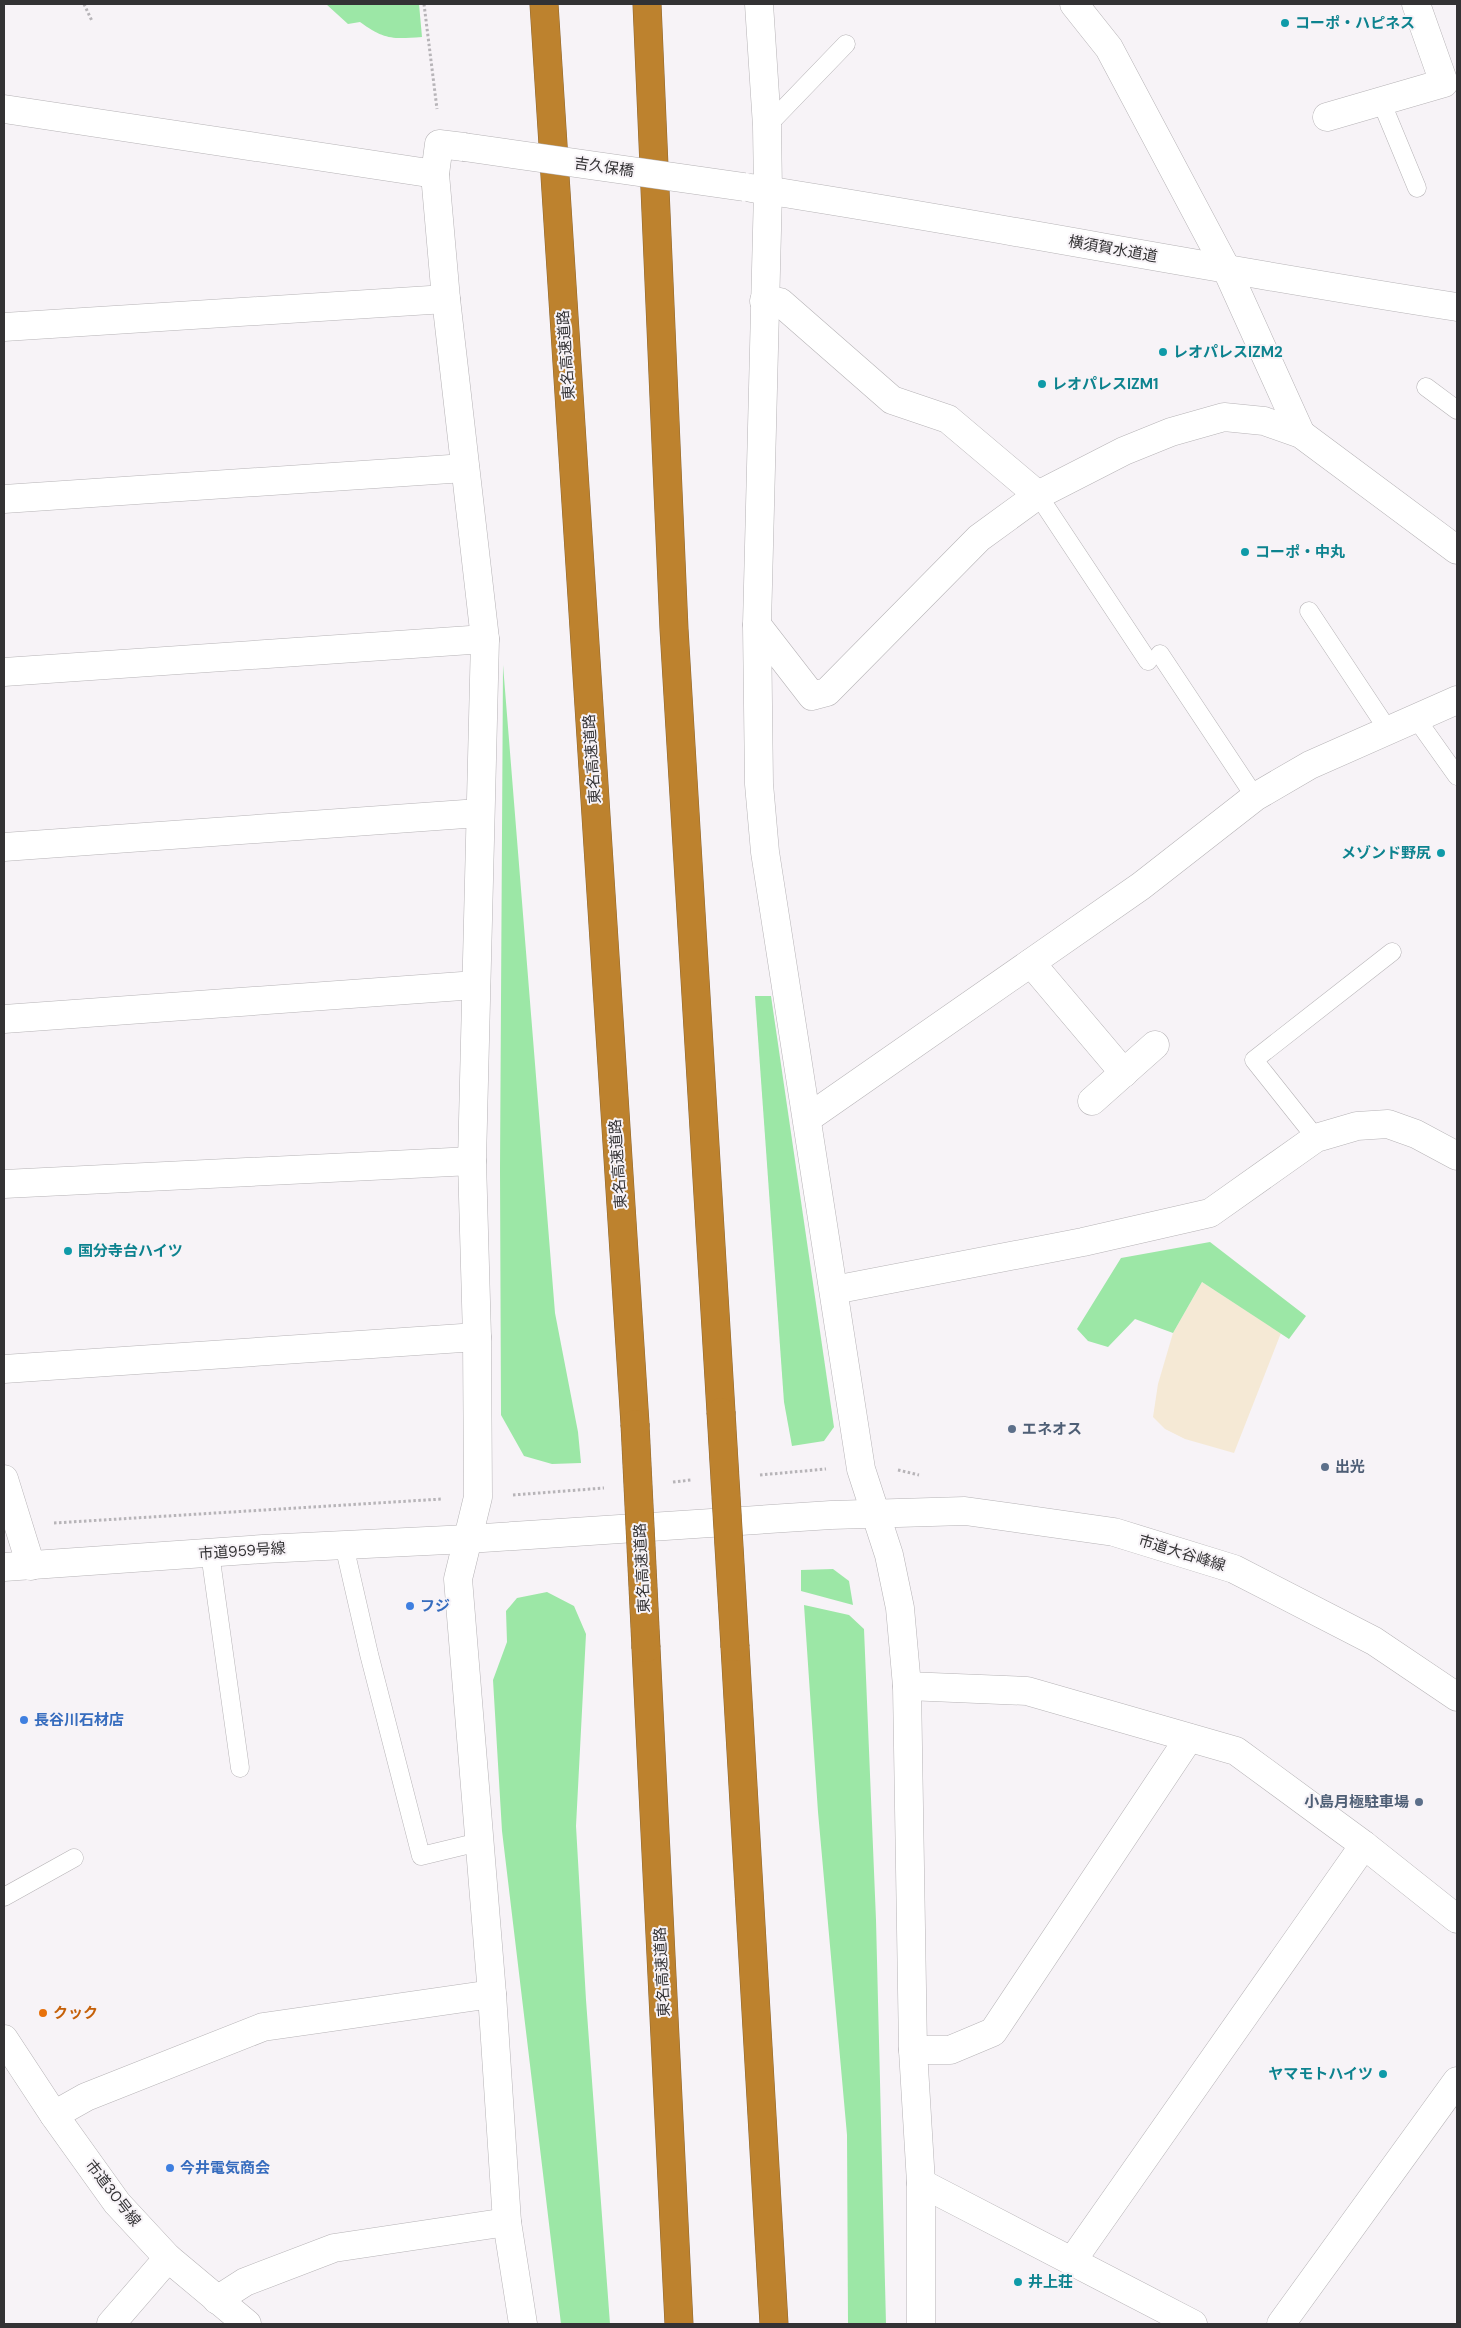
<svg xmlns="http://www.w3.org/2000/svg" width="1461" height="2328" font-family="'DM Sans','Noto Sans JP',sans-serif">
<style>
.industrial{fill:#f5e9d5}
.green{fill:#9ce7a6}
.lines{fill:none;stroke-linecap:round;stroke-linejoin:round}
.service-casing{stroke:#b6b3b6;stroke-width:19}
.minor-casing{stroke:#b6b3b6;stroke-width:29}
.tertiary-casing{stroke:#b6b3b6;stroke-width:29}
.motorway-casing{stroke:#8d6630;stroke-width:29}
.path{stroke:#b7b4b8;stroke-width:3;stroke-dasharray:2.5 2.5;stroke-linecap:butt}
.service{stroke:#fff;stroke-width:18}
.minor{stroke:#fff;stroke-width:28}
.tertiary{stroke:#fff;stroke-width:28}
.motorway{stroke:#bd822e;stroke-width:28}
.minor-bridge-casing{stroke:#b6b3b6;stroke-width:29;stroke-linecap:butt}
.motorway-bridge-casing{stroke:#8d6630;stroke-width:29;stroke-linecap:butt}
.minor-bridge{stroke:#fff;stroke-width:28}
.motorway-bridge{stroke:#bd822e;stroke-width:28}
.culture-dot{fill:#0f9aa8;stroke:#f7f3f7;stroke-width:2}
.service-dot{fill:#5c6f8a;stroke:#f7f3f7;stroke-width:2}
.shop-dot{fill:#3f7fe0;stroke:#f7f3f7;stroke-width:2}
.food-dot{fill:#e8710a;stroke:#f7f3f7;stroke-width:2}
.labels{text-anchor:middle;dominant-baseline:central;stroke-width:4;stroke-linejoin:round;paint-order:stroke}
.culture-label{font-size:15px;font-weight:bold;fill:#0d838f;stroke:#f7f3f7;text-anchor:start}
.street-label{font-size:15px;fill:#333234;stroke:#f7f3f7}
.service-label{font-size:15px;font-weight:bold;fill:#4e5e75;stroke:#f7f3f7;text-anchor:start}
.shop-label{font-size:15px;font-weight:bold;fill:#366cbe;stroke:#f7f3f7;text-anchor:start}
.food-label{font-size:15px;font-weight:bold;fill:#c56008;stroke:#f7f3f7;text-anchor:start}
</style>
<rect width="100%" height="100%" fill="#f7f3f7"/>
<!-- industrial -->
<path class="industrial" d="M 1202,1282 L 1281,1333 L 1234,1453 L 1185,1439 L 1165,1429 L 1153,1417 L 1158,1384 L 1173,1333 Z"/>
<!-- green -->
<g class="green">
<path d="M 326,4 L 419,4 L 422,37 C 392,39 385,40 360,22 L 348,24 Z"/>
<path d="M 503,665 L 555,1313 L 578,1432 L 581,1463 L 552,1464 L 524,1456 L 501,1415 L 500,1170 Z"/>
<path d="M 755,996 L 771,996 L 834,1427 L 824,1441 L 792,1446 L 784,1402 Z"/>
<path d="M 1210,1242 L 1306,1316 L 1289,1339 L 1202,1282 L 1173,1333 L 1135,1319 L 1108,1347 L 1088,1341 L 1077,1329 L 1121,1258 Z"/>
<path d="M 833,1569 L 849,1581 L 853,1605 L 801,1591 L 801,1570 Z"/>
<path d="M 547,1592 L 574,1606 L 586,1634 L 576,1826 L 586,2000 L 610,2324 L 561,2324 L 502,1831 L 493,1680 L 507,1642 L 506,1611 L 517,1598 Z"/>
<path d="M 804,1605 L 849,1615 L 864,1629 L 876,1920 L 886,2324 L 848,2324 L 847,2135 L 818,1812 Z"/>
</g>
<g class="lines">
<!-- service casing -->
<g class="service-casing">
<g id="service">
<path d="M 1381,101 L 1417,188"/>
<path d="M 767,126 L 846,44"/>
<path d="M 1426,387 L 1457,410"/>
<path d="M 1038,495 L 1148,661"/>
<path d="M 1309,611 L 1388,730"/>
<path d="M 1160,654 L 1255,797"/>
<path d="M 1415,717 L 1457,776"/>
<path d="M 1316,1138 L 1254,1060 L 1392,952"/>
<path d="M 344,1545 L 369,1654 L 421,1856 L 479,1842"/>
<path d="M 210,1553 L 240,1768"/>
<path d="M 4,1897 L 74,1858"/>
</g>
</g>
<!-- minor casing -->
<g class="minor-casing">
<g id="minor">
<path d="M 759,4 L 767,126 L 768,191 L 757,625 L 759,784 L 765,852 L 861,1469 L 889,1555 L 900,1608 L 907,1686 L 913,2050 L 921,2183 L 921,2324"/>
<path d="M 1074,4 L 1109,48 L 1226,268 L 1301,434"/>
<path d="M 4,109 L 435,174"/>
<path d="M 1327,117 L 1444,83 L 1416,4"/>
<path d="M 464,147 L 439,144 L 435,174 L 446,299 L 485,639 L 472,1161 L 477,1337 L 478,1497 L 458,1579 L 492,1994 L 507,2222 L 523,2324"/>
<path d="M 751,188 C 987,224 1221,271 1457,307"/>
<path d="M 764,301 L 780,302 L 892,400 L 948,419 L 1038,495"/>
<path d="M 4,327 L 446,299"/>
<path d="M 4,499 L 465,468"/>
<path d="M 757,625 L 812,696 L 827,692 L 979,538 L 1038,495 L 1124,451 L 1171,432 L 1224,417 L 1264,421 L 1301,434 L 1457,550"/>
<path d="M 4,672 L 485,639"/>
<path d="M 4,847 L 479,813"/>
<path d="M 1031,963 L 1124,1073"/>
<path d="M 4,1019 L 476,985"/>
<path d="M 1092,1101 L 1155,1045"/>
<path d="M 808,1118 L 1141,886 L 1255,797 L 1310,765 L 1457,700"/>
<path d="M 4,1184 L 472,1161"/>
<path d="M 834,1290 L 1083,1242 L 1210,1213 L 1316,1138 L 1357,1126 L 1388,1124 L 1416,1134 L 1457,1156"/>
<path d="M 4,1369 L 477,1337"/>
<path d="M 4,1479 L 31,1566"/>
<path d="M 907,1686 L 1027,1691 L 1236,1751 L 1364,1845 L 1457,1919"/>
<path d="M 913,2050 L 950,2050 L 993,2032 L 1189,1738"/>
<path d="M 54,2115 L 86,2097 L 263,2027 L 492,1994"/>
<path d="M 921,2183 L 1193,2324"/>
<path d="M 1072,2261 L 1364,1845"/>
<path d="M 217,2300 L 245,2282 L 334,2248 L 507,2222"/>
<path d="M 111,2324 L 168,2258"/>
<path d="M 1281,2324 L 1457,2081"/>
</g>
</g>
<!-- tertiary casing -->
<g class="tertiary-casing">
<g id="tertiary">
<path d="M 4,1567 L 263,1549 L 468,1539 L 831,1515 L 965,1511 L 1114,1532 L 1234,1569 L 1374,1641 L 1457,1697"/>
<path d="M 4,2039 L 54,2115 L 117,2203 L 168,2258 L 247,2324"/>
</g>
</g>
<!-- motorway casing -->
<g class="motorway-casing">
<g id="motorway">
<path d="M 544,4 L 635,1424"/>
<path d="M 647,4 L 674,629 L 721,1412"/>
<path d="M 735,1647 L 774,2324"/>
<path d="M 646,1648 L 679,2324"/>
</g>
</g>
<!-- path -->
<g class="path">
<path d="M 84,4 L 92,21"/>
<path d="M 424,4 L 437,109"/>
<path d="M 898,1470 L 919,1475"/>
<path d="M 760,1475 L 826,1469"/>
<path d="M 673,1482 L 691,1480"/>
<path d="M 513,1495 L 604,1488"/>
<path d="M 54,1523 L 442,1499"/>
</g>
<!-- service -->
<use href="#service" class="service"/>
<!-- minor -->
<use href="#minor" class="minor"/>
<!-- tertiary -->
<use href="#tertiary" class="tertiary"/>
<!-- motorway -->
<use href="#motorway" class="motorway"/>
<!-- minor-bridge casing -->
<g class="minor-bridge-casing">
<path id="minor-bridge" d="M 464,147 L 744,187"/>
</g>
<!-- motorway-bridge casing -->
<g class="motorway-bridge-casing">
<g id="motorway-bridge">
<path d="M 721,1412 L 735,1647"/>
<path d="M 635,1424 L 646,1648"/>
</g>
</g>
<!-- minor-bridge -->
<use href="#minor-bridge" class="minor-bridge"/>
<!-- motorway-bridge -->
<use href="#motorway-bridge" class="motorway-bridge"/>
</g>
<!-- markers -->
<g class="culture-dot">
<circle cx="1285" cy="23" r="5"/>
<circle cx="1163" cy="352" r="5"/>
<circle cx="1042" cy="384" r="5"/>
<circle cx="1245" cy="552" r="5"/>
<circle cx="1441" cy="853" r="5"/>
<circle cx="68" cy="1251" r="5"/>
<circle cx="1383" cy="2074" r="5"/>
<circle cx="1018" cy="2282" r="5"/>
</g>
<g class="service-dot">
<circle cx="1012" cy="1429" r="5"/>
<circle cx="1325" cy="1467" r="5"/>
<circle cx="1419" cy="1802" r="5"/>
</g>
<g class="shop-dot">
<circle cx="410" cy="1606" r="5"/>
<circle cx="24" cy="1720" r="5"/>
<circle cx="170" cy="2168" r="5"/>
</g>
<circle class="food-dot" cx="43" cy="2013" r="5"/>
<g class="labels">
<!-- culture labels -->
<g class="culture-label">
<text x="1295" y="23">コーポ・ハピネス</text>
<text x="1173" y="352">レオパレスIZM2</text>
<text x="1052" y="384">レオパレスIZM1</text>
<text x="1255" y="552">コーポ・中丸</text>
<text x="1431" y="853" text-anchor="end">メゾンド野尻</text>
<text x="78" y="1251">国分寺台ハイツ</text>
<text x="1373" y="2074" text-anchor="end">ヤマモトハイツ</text>
<text x="1028" y="2282">井上荘</text>
</g>
<!-- street labels -->
<g class="street-label">
<text transform="translate(604 167) rotate(8)">吉久保橋</text>
<text transform="translate(1113 249) rotate(10)">横須賀水道道</text>
<text transform="translate(566 355) rotate(-94)">東名高速道路</text>
<text transform="translate(592 759) rotate(-94)">東名高速道路</text>
<text transform="translate(618 1164) rotate(-94)">東名高速道路</text>
<text transform="translate(242 1551) rotate(-4)">市道959号線</text>
<text transform="translate(1182 1553) rotate(17)">市道大谷峰線</text>
<text transform="translate(642 1568) rotate(-93)">東名高速道路</text>
<text transform="translate(662 1972) rotate(-93)">東名高速道路</text>
<text transform="translate(113 2193) rotate(52)">市道30号線</text>
</g>
<!-- service labels -->
<g class="service-label">
<text x="1022" y="1429">エネオス</text>
<text x="1335" y="1467">出光</text>
<text x="1409" y="1802" text-anchor="end">小島月極駐車場</text>
</g>
<!-- shop labels -->
<g class="shop-label">
<text x="420" y="1606">フジ</text>
<text x="34" y="1720">長谷川石材店</text>
<text x="180" y="2168">今井電気商会</text>
</g>
<!-- food labels -->
<g class="food-label">
<text x="53" y="2013">クック</text>
</g>
</g>
<!-- border -->
<rect width="1461" height="2328" fill="none" stroke="#333234" stroke-width="10"/>
</svg>
